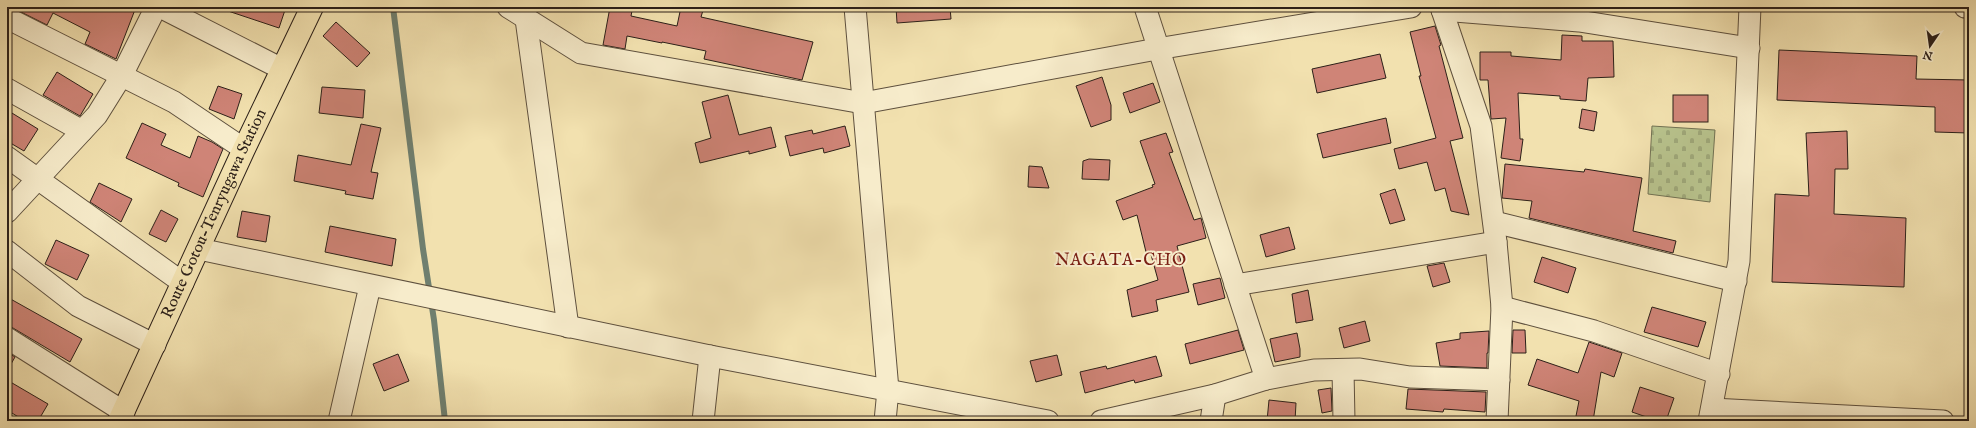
<svg xmlns="http://www.w3.org/2000/svg" width="1976" height="428" font-family="'IM FELL English',serif">
<style>
.cemetery{fill:url(#cemetery-stones);stroke:#727253}
.lines{fill:none;stroke-linecap:round;stroke-linejoin:round}
.stream{stroke:#6f7f6f;stroke-width:6}
.building{fill:#cf8477;stroke:#2c2019}
.minor-casing{stroke:#5e503e;stroke-width:23}
.major-casing{stroke:#2c2019;stroke-width:24}
.minor{stroke:#f7eccb;stroke-width:21}
.major{stroke:#f2e1af;stroke-width:22}
.labels{text-anchor:middle;dominant-baseline:central;stroke-width:4;stroke-linejoin:round;paint-order:stroke}
.street-label{font-size:16px;fill:#2c2019;stroke:#f7eccb}
.neighbourhood-label{font-size:17px;letter-spacing:1px;fill:#7a1f14;stroke:#f7eccb}
</style>
<defs>
<pattern id="cemetery-stones" width="16" height="16" patternUnits="userSpaceOnUse"><rect width="16" height="16" fill="#b8c38d"/><path d="M2 7V4a2 2 0 0 1 4 0v3zM10 15v-3a2 2 0 0 1 4 0v3z" fill="#9ea779"/></pattern>
</defs>
<rect width="100%" height="100%" fill="#f2e1af"/>
<filter id="stains"><feTurbulence type="fractalNoise" baseFrequency=".005" numOctaves="4"/><feColorMatrix values="0 0 0 0 .2 0 0 0 0 .09 0 0 0 0 .02 0 0 0 .5 -.17"/></filter>
<radialGradient id="worn" r=".72"><stop offset=".6" stop-color="#630" stop-opacity="0"/><stop offset="1" stop-color="#630" stop-opacity=".3"/></radialGradient>
<!-- cemetery -->
<path class="cemetery" d="M 1652,126 L 1715,130 L 1710,202 L 1648,194 Z"/>
<g class="lines">
<!-- stream -->
<path class="stream" d="M 393,7 L 423,249 L 434,320 L 445,421"/>
</g>
<!-- building -->
<g class="building">
<path d="M 11,7 L 136,7 L 116,59 L 85,44 L 90,32 L 53,13 L 47,25 Z"/>
<path d="M 225,7 L 286,7 L 279,28 L 225,10 Z"/>
<path d="M 610,7 L 632,11 L 631,16 L 677,26 L 681,7 L 704,7 L 701,17 L 813,42 L 802,80 L 704,59 L 706,51 L 662,42 L 662,43 L 627,36 L 625,49 L 603,45 Z"/>
<path d="M 896,7 L 950,7 L 951,19 L 897,23 Z"/>
<path d="M 336,22 L 370,53 L 357,67 L 323,36 Z"/>
<path d="M 1435,26 L 1441,45 L 1439,46 L 1463,138 L 1450,141 L 1469,215 L 1451,211 L 1445,188 L 1435,191 L 1427,162 L 1399,169 L 1394,149 L 1436,138 L 1419,76 L 1421,76 L 1410,32 Z"/>
<path d="M 1562,35 L 1582,36 L 1582,41 L 1613,41 L 1614,77 L 1588,78 L 1586,101 L 1560,99 L 1560,96 L 1518,93 L 1520,139 L 1523,139 L 1520,161 L 1501,158 L 1506,118 L 1491,119 L 1488,80 L 1480,80 L 1480,52 L 1511,52 L 1511,56 L 1561,60 Z"/>
<path d="M 1779,50 L 1917,56 L 1916,79 L 1969,80 L 1969,133 L 1935,132 L 1935,107 L 1777,100 Z"/>
<path d="M 1380,54 L 1386,78 L 1317,93 L 1312,69 Z"/>
<path d="M 57,72 L 93,94 L 80,116 L 43,95 Z"/>
<path d="M 1102,77 L 1111,105 L 1111,120 L 1091,127 L 1076,86 Z"/>
<path d="M 1153,83 L 1160,102 L 1130,113 L 1123,93 Z"/>
<path d="M 218,86 L 242,94 L 234,119 L 209,109 Z"/>
<path d="M 322,87 L 365,90 L 363,118 L 319,113 Z"/>
<path d="M 728,95 L 739,135 L 771,127 L 776,147 L 749,154 L 749,151 L 700,163 L 695,143 L 711,138 L 702,102 Z"/>
<rect x="1673" y="95" width="35" height="27"/>
<path d="M 1582,109 L 1597,112 L 1594,131 L 1579,128 Z"/>
<path d="M 7,110 L 38,129 L 24,151 L 7,141 Z"/>
<path d="M 1386,118 L 1391,143 L 1323,158 L 1317,134 Z"/>
<path d="M 142,123 L 166,134 L 161,145 L 190,158 L 198,136 L 212,142 L 223,149 L 203,197 L 178,186 L 179,183 L 126,158 Z"/>
<path d="M 361,124 L 381,128 L 371,172 L 378,173 L 373,199 L 345,194 L 346,191 L 294,181 L 298,155 L 351,165 Z"/>
<path d="M 845,126 L 850,146 L 824,153 L 823,148 L 790,156 L 785,136 L 812,130 L 813,134 Z"/>
<path d="M 1847,131 L 1848,169 L 1835,169 L 1834,214 L 1906,218 L 1904,287 L 1772,282 L 1775,194 L 1809,196 L 1806,133 Z"/>
<path d="M 1166,133 L 1173,152 L 1169,153 L 1194,220 L 1201,218 L 1206,238 L 1177,246 L 1189,292 L 1156,300 L 1158,311 L 1132,317 L 1127,290 L 1158,280 L 1150,251 L 1146,252 L 1137,215 L 1123,220 L 1116,201 L 1153,187 L 1152,185 L 1155,184 L 1140,141 Z"/>
<path d="M 1089,159 L 1110,160 L 1109,180 L 1082,179 L 1083,161 Z"/>
<path d="M 1505,164 L 1584,172 L 1585,169 L 1642,178 L 1633,231 L 1676,241 L 1673,253 L 1529,218 L 1532,201 L 1502,198 Z"/>
<path d="M 1029,166 L 1042,167 L 1049,188 L 1028,187 Z"/>
<path d="M 99,183 L 132,199 L 121,222 L 90,202 Z"/>
<path d="M 1395,189 L 1405,220 L 1390,224 L 1380,194 Z"/>
<path d="M 161,210 L 178,219 L 166,242 L 149,234 Z"/>
<path d="M 242,211 L 270,216 L 266,242 L 237,237 Z"/>
<path d="M 330,226 L 396,239 L 392,266 L 325,252 Z"/>
<path d="M 1289,227 L 1295,249 L 1266,257 L 1260,235 Z"/>
<path d="M 56,240 L 89,255 L 77,280 L 45,264 Z"/>
<path d="M 1542,257 L 1576,268 L 1568,293 L 1534,282 Z"/>
<path d="M 1444,263 L 1450,282 L 1433,287 L 1427,266 Z"/>
<path d="M 1220,278 L 1225,298 L 1198,305 L 1193,284 Z"/>
<path d="M 1308,290 L 1313,320 L 1296,323 L 1292,294 Z"/>
<path d="M 7,297 L 82,339 L 70,362 L 13,328 L 7,326 Z"/>
<path d="M 1652,307 L 1706,322 L 1698,347 L 1644,332 Z"/>
<path d="M 1365,321 L 1370,341 L 1344,348 L 1339,328 Z"/>
<path d="M 1238,330 L 1244,350 L 1190,364 L 1185,344 Z"/>
<path d="M 1513,330 L 1525,330 L 1526,353 L 1512,353 Z"/>
<path d="M 1489,331 L 1488,353 L 1487,353 L 1487,368 L 1440,366 L 1436,343 L 1460,339 L 1460,333 Z"/>
<path d="M 1297,333 L 1300,349 L 1300,357 L 1275,362 L 1270,339 Z"/>
<path d="M 1589,342 L 1622,353 L 1614,377 L 1601,372 L 1593,421 L 1575,421 L 1579,401 L 1528,385 L 1537,359 L 1578,373 Z"/>
<path d="M 7,352 L 15,357 L 7,371 Z"/>
<path d="M 398,354 L 409,381 L 384,391 L 373,364 Z"/>
<path d="M 1057,355 L 1062,375 L 1036,382 L 1030,361 Z"/>
<path d="M 1156,356 L 1162,376 L 1135,383 L 1134,380 L 1085,393 L 1080,372 L 1106,366 L 1107,369 Z"/>
<path d="M 7,380 L 48,404 L 38,421 L 25,421 L 7,410 Z"/>
<path d="M 1640,387 L 1674,398 L 1666,421 L 1658,421 L 1632,412 Z"/>
<path d="M 1331,388 L 1332,411 L 1322,413 L 1318,390 Z"/>
<path d="M 1408,389 L 1486,392 L 1485,412 L 1444,409 L 1443,412 L 1406,409 Z"/>
<path d="M 1269,400 L 1296,403 L 1295,421 L 1267,421 Z"/>
</g>
<g class="lines">
<!-- minor casing -->
<g class="minor-casing">
<g id="minor">
<path d="M 160,7 L 282,69"/>
<path d="M 508,7 L 581,53 L 863,103 L 1157,49 L 1411,7"/>
<path d="M 855,7 L 888,390 L 885,421"/>
<path d="M 1145,7 L 1266,379"/>
<path d="M 1441,7 L 1481,126 L 1496,242 L 1502,307 L 1497,421"/>
<path d="M 1965,7 L 1969,7"/>
<path d="M 1442,10 L 1579,21 L 1749,48"/>
<path d="M 7,18 L 174,102 L 244,149"/>
<path d="M 526,19 L 568,327"/>
<path d="M 7,89 L 82,131"/>
<path d="M 7,157 L 183,283"/>
<path d="M 7,212 L 97,115 L 122,75 L 156,7"/>
<path d="M 1494,222 L 1736,281"/>
<path d="M 199,249 L 710,356 L 1048,421"/>
<path d="M 7,251 L 78,306 L 155,345"/>
<path d="M 1235,285 L 1496,242"/>
<path d="M 1502,307 L 1594,331 L 1719,374"/>
<path d="M 7,338 L 124,412"/>
<path d="M 1343,370 L 1344,421"/>
<path d="M 1712,409 L 1943,421"/>
<path d="M 339,421 L 370,286"/>
<path d="M 703,421 L 710,356"/>
<path d="M 1101,421 L 1215,395 L 1266,379 L 1314,370 L 1360,369 L 1410,377 L 1499,380"/>
<path d="M 1211,421 L 1215,395"/>
<path d="M 1709,421 L 1739,261 L 1750,7"/>
</g>
</g>
<!-- major casing -->
<g class="major-casing">
<g id="major">
<path id="s1" d="M 119,421 L 244,149 L 312,7"/>
</g>
</g>
<!-- minor -->
<use href="#minor" class="minor"/>
<!-- major -->
<use href="#major" class="major"/>
</g>
<g class="labels">
<!-- street labels -->
<g class="street-label">
<text stroke="none"><textPath href="#s1" startOffset="228">Route Gotou-Tenryugawa Station</textPath></text>
</g>
<!-- neighbourhood labels -->
<g class="neighbourhood-label">
<text x="1121" y="260">NAGATA-CHO</text>
</g>
</g>
<!-- margin -->
<rect width="1976" height="428" fill="none" stroke="#f2e1af" stroke-width="24"/>
<rect x="8" y="8" width="1960" height="412" fill="none" stroke="#2c2019" stroke-width="2"/>
<rect x="12" y="12" width="1952" height="404" fill="none" stroke="#2c2019"/>
<!-- north arrow -->
<g transform="translate(1930 46) rotate(193)" stroke="#f7eccb" stroke-width="3" paint-order="stroke">
<path d="M0-3L7 15L0 10L-7 15Z" fill="#2c2019"/>
<text y="-6" font-size="11" font-weight="bold" text-anchor="middle" fill="#2c2019">N</text>
</g>
<rect width="100%" height="100%" filter="url(#stains)"/>
<rect width="100%" height="100%" fill="url(#worn)"/>
</svg>
